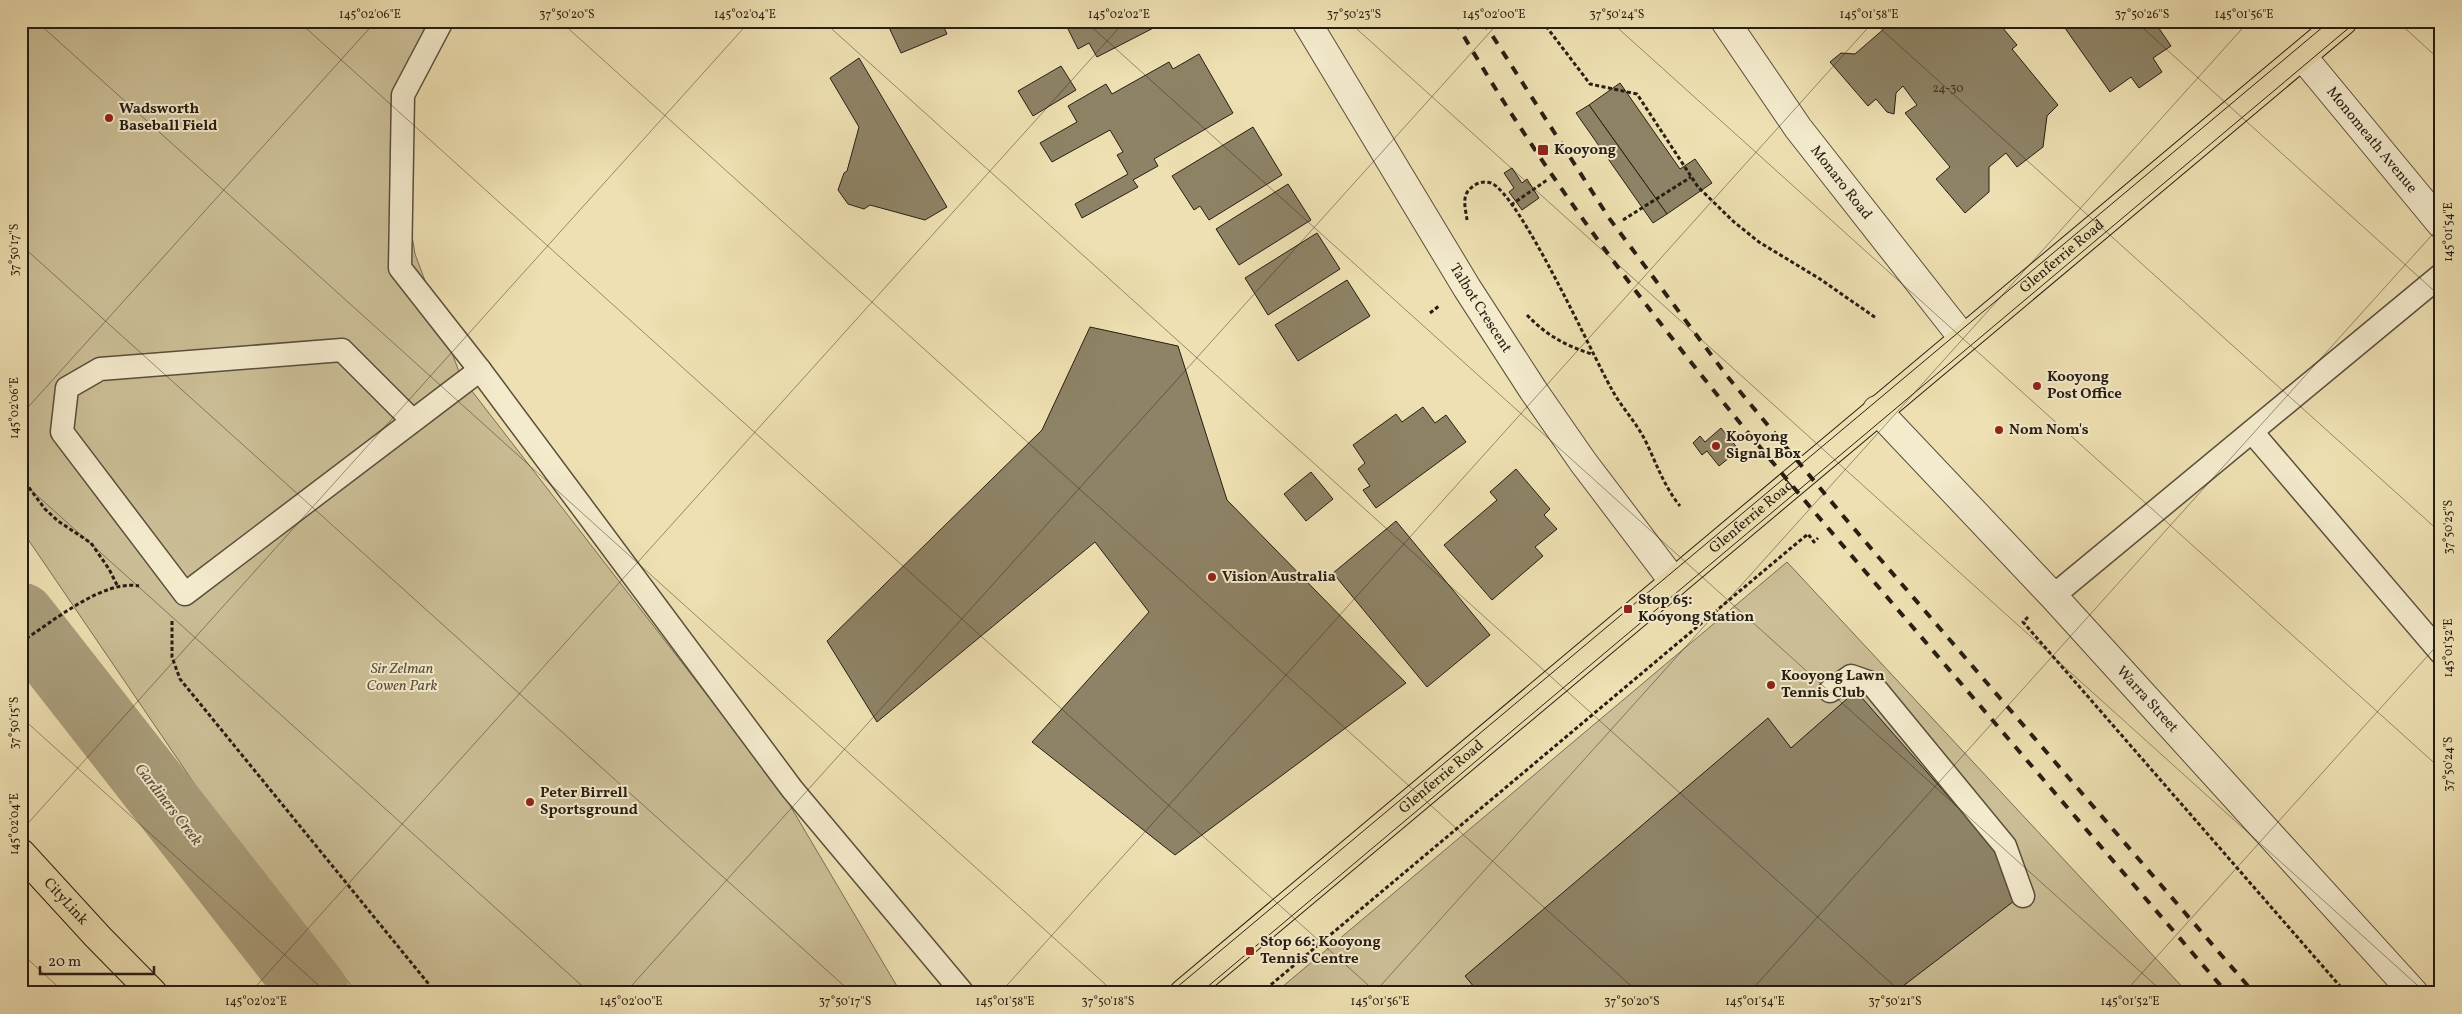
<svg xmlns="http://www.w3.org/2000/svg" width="2462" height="1014" font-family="Vollkorn,serif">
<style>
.green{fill:#ccbf97;stroke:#7a6e55}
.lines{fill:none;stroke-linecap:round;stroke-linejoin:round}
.river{stroke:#aa9e7c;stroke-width:69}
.building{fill:#8e8366;stroke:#271e13}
.lane-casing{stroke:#594e3b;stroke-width:25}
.street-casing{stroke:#594e3b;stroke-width:30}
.primary-casing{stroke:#271e13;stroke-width:30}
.highway-casing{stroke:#271e13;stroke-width:30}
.path{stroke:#271e13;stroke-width:3;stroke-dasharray:4 2.5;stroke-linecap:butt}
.lane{stroke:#f4ebcd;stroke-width:22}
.street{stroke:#f4ebcd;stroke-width:28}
.primary{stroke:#eee0b2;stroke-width:28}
.highway{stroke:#eee0b2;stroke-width:28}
.tram{stroke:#271e13;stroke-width:1}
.rail{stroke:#271e13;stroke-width:4;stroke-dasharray:9 9;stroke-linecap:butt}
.ticks{fill:none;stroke:#271e13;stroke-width:1;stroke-opacity:0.45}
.poi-dot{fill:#8f2418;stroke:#f4ebcd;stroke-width:2}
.labels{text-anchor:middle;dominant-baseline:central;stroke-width:4;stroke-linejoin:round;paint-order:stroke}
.number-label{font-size:12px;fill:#413728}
.poi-label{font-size:15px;font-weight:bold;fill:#271e13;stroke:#f4ebcd;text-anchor:start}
.street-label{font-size:15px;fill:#271e13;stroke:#f4ebcd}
.park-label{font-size:15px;font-style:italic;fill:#594e3b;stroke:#f4ebcd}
.water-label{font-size:16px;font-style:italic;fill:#5b513d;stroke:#f4ebcd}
.neatline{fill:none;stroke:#271e13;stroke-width:2}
.ticks-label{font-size:12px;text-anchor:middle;fill:#271e13}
</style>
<rect width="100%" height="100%" fill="#eee0b2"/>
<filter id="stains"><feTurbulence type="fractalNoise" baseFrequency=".004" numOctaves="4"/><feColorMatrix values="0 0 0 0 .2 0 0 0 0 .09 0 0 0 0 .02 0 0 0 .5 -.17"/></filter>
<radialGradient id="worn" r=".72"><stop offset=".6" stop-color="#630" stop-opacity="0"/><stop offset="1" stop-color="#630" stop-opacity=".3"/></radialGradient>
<!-- green -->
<g class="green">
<path d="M 21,21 L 439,21 L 397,145 L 415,254 L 461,377 L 782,792 L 901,993 L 357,993 L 211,808 L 21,529 Z"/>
<path d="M 1787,562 L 2188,993 L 1275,993 Z"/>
</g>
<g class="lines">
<!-- river -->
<path class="river" d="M 21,617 L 315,993"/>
</g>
<!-- building -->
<g class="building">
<path d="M 886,21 L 941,21 L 947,34 L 901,53 Z"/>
<path d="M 1064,21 L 1167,21 L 1097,57 L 1089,43 L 1078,49 Z"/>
<path d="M 1893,21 L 1997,21 L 2017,45 L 2012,49 L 2058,105 L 2047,116 L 2043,147 L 2017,167 L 2006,153 L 1989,167 L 1989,192 L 1965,213 L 1936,179 L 1950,167 L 1905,113 L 1917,105 L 1903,86 L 1896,93 L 1894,114 L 1887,112 L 1876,99 L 1868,106 L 1830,62 L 1841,53 L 1855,54 Z"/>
<path d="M 2060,21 L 2154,21 L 2171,46 L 2153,58 L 2162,72 L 2139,88 L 2131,77 L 2110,92 Z"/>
<path d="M 1199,54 L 1233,113 L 1154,159 L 1158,166 L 1133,180 L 1138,187 L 1082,218 L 1075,204 L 1128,174 L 1117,155 L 1123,152 L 1110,130 L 1052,162 L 1040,143 L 1077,122 L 1068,106 L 1106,84 L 1112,94 L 1169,62 L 1173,69 Z"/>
<path d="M 859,58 L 947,207 L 925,220 L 870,205 L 864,209 L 848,204 L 838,190 L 844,173 L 847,171 L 859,127 L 830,78 Z"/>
<path d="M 1061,66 L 1076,90 L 1033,116 L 1018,91 Z"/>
<path d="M 1620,83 L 1680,169 L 1695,159 L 1712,183 L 1667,214 L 1589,105 Z"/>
<path d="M 1589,105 L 1667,214 L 1653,223 L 1576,113 Z"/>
<path d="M 1253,127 L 1282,175 L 1209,220 L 1200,206 L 1194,210 L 1172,176 Z"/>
<path d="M 1512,168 L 1522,183 L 1527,179 L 1539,198 L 1522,210 L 1509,192 L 1514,188 L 1504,173 Z"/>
<path d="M 1288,184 L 1311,220 L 1239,265 L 1216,229 Z"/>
<path d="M 1317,233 L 1340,269 L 1268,315 L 1245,278 Z"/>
<path d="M 1347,280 L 1370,316 L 1298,361 L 1275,325 Z"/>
<path d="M 1090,327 L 1178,346 L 1227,500 L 1406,683 L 1175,855 L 1032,742 L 1149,612 L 1095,542 L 877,722 L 827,641 L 1042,430 Z"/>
<path d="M 1423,407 L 1435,423 L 1446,415 L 1466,442 L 1376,508 L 1363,490 L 1370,486 L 1358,469 L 1365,463 L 1353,445 L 1396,414 L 1402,422 Z"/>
<path d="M 1721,428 L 1739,450 L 1719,466 L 1707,451 L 1702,455 L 1693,443 L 1700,436 L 1705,442 Z"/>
<path d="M 1516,469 L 1550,509 L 1544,515 L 1557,529 L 1535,547 L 1543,556 L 1492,600 L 1444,545 L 1497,500 L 1490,492 Z"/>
<path d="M 1311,472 L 1333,499 L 1306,521 L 1284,494 Z"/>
<path d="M 1396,521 L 1490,635 L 1427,687 L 1333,573 Z"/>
<path d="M 1856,691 L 1996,851 L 2014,901 L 1894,993 L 1479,993 L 1465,976 L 1768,718 L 1791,748 Z"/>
</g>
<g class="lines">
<!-- lane casing -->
<g class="lane-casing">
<g id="lane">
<path d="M 442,21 L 403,95 L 400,268 L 480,370 L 792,789 L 963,993"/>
<path d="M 413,421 L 342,350 L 100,369 L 67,388 L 62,432 L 185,594 L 480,370"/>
<path d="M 2252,432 L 2441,653"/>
<path d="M 2053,596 L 2441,275"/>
<path d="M 1830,691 L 1851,676 L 1871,683 L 2005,846 L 2023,896"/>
</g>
</g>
<!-- street casing -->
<g class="street-casing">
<g id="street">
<path id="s1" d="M 1306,21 L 1467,288 L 1533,390 L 1583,462 L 1674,582"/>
<path id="s2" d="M 1725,21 L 1798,128 L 1963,338"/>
<path id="s3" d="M 2302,56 L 2441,224"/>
<path id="s4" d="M 1877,410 L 2053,596 L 2414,993"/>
</g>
</g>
<!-- primary casing -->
<g class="primary-casing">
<g id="primary">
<path id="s5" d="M 1184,993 L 2343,21"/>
</g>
</g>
<!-- highway casing -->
<g class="highway-casing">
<g id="highway">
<path id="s6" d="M 21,853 L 98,937 L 153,993"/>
</g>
</g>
<!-- path -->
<g class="path">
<path d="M 1542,21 L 1590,84 L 1637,94 L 1698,187 L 1734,222 L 1759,242 L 1820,279 L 1876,318"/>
<path d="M 1511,205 L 1547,180"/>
<path d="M 1467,220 C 1466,211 1462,199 1468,191 C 1474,184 1482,180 1491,183 C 1520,195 1592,354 1611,388 C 1621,407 1637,423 1646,442 C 1657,465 1664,486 1680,506"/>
<path d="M 1623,220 L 1691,177"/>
<path d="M 1430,313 L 1439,306"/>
<path d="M 1527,315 C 1546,335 1566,346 1592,354"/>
<path d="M 21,477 L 45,509 L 58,521 L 91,543 L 109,569 L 117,585"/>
<path d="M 2028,617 L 2023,622 L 2346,993"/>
<path d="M 172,621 L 172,657 L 180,679 L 436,993"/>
<path d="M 21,642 C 51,623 103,579 139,586"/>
<path d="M 1261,993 L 1791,548 L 1808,534 L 1814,542 L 1818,538"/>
</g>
<!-- lane -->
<use href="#lane" class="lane"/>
<!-- street -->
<use href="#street" class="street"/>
<!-- primary -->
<use href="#primary" class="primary"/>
<!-- highway -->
<use href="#highway" class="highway"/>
<!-- tram -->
<g class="tram">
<path d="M 1170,993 L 2330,21"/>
<path d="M 1200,993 L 2357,21"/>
</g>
<!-- rail -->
<g class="rail">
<path d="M 1455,21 C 1571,223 1718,400 1869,576 C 1988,715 2107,854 2227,993"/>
<path d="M 1483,21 L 1609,218 L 1727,376 L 1844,517 L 2254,993"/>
</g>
</g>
<!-- ticks -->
<path class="ticks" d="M 36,21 L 1115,993M 298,21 L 1377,993M 560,21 L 1639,993M 823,21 L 1902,993M 1085,21 L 2164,993M 1348,21 L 2426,993M 1610,21 L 2441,769M 1872,21 L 2441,533M 2135,21 L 2441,297M 2397,21 L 2441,61M 21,245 L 852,993M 21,415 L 376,21M 21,481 L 590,993M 21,717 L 327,993M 21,831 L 750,21M 21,953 L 65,993M 250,993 L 1125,21M 625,993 L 1500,21M 1000,993 L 1874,21M 1374,993 L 2249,21M 1749,993 L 2441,225M 2124,993 L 2441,641"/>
<!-- markers -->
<g class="poi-dot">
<circle cx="109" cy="118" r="5"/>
<rect x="1537" y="144" width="12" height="12" rx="2.5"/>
<circle cx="2037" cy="386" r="5"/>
<circle cx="1999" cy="430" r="5"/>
<circle cx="1716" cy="446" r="5"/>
<circle cx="1212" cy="577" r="5"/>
<rect x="1623" y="604" width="10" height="10" rx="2.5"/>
<circle cx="1771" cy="685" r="5"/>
<circle cx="530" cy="802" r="5"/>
<rect x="1245" y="946" width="10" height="10" rx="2.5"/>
</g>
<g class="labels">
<!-- number labels -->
<g class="number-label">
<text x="1948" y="89">24-30</text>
</g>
<!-- poi labels -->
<g class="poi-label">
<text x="119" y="109">Wadsworth<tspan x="119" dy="17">Baseball Field</tspan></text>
<text x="1554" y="150">Kooyong</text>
<text x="2047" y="377">Kooyong<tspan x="2047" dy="17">Post Office</tspan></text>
<text x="2009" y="430">Nom Nom's</text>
<text x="1726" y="437">Kooyong<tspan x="1726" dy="17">Signal Box</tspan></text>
<text x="1222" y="577">Vision Australia</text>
<text x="1638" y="600">Stop 65:<tspan x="1638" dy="17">Kooyong Station</tspan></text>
<text x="1781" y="676">Kooyong Lawn<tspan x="1781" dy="17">Tennis Club</tspan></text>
<text x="540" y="793">Peter Birrell<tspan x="540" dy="17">Sportsground</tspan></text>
<text x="1260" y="942">Stop 66: Kooyong<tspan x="1260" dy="17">Tennis Centre</tspan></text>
</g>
<!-- street labels -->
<g class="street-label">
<text stroke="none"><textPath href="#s3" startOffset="109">Monomeath Avenue</textPath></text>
<text stroke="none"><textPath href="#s2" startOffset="199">Monaro Road</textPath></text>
<text stroke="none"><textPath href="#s5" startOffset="1146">Glenferrie Road</textPath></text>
<text stroke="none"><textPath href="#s1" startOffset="336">Talbot Crescent</textPath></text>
<text stroke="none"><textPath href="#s5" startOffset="741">Glenferrie Road</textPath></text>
<text stroke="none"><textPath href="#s4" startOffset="396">Warra Street</textPath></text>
<text stroke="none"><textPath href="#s5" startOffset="336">Glenferrie Road</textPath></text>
<text stroke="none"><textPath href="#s6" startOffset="66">CityLink</textPath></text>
</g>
<!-- park labels -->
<g class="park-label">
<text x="402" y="669">Sir Zelman<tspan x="402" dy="17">Cowen Park</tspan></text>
</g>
<!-- water labels -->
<g class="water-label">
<text transform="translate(168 805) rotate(52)">Gardiners Creek</text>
</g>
</g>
<!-- margin -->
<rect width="2462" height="1014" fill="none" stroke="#eee0b2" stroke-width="55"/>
<!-- scale -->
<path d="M40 966v8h114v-8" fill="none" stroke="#271e13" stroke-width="2.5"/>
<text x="48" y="966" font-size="15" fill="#271e13" stroke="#f4ebcd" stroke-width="4" paint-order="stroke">20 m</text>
<rect x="28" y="28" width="2406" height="958" class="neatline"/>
<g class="ticks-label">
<text x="370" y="18">145°02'06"E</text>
<text x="567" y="18">37°50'20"S</text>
<text x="745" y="18">145°02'04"E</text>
<text x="1119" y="18">145°02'02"E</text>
<text x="1354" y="18">37°50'23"S</text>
<text x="1494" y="18">145°02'00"E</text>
<text x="1617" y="18">37°50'24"S</text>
<text x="1869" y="18">145°01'58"E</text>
<text x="2142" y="18">37°50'26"S</text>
<text x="2244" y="18">145°01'56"E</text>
<text transform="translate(2448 232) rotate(-90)" y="4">145°01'54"E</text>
<text transform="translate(14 250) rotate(-90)" y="4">37°50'17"S</text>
<text transform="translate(14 408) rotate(-90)" y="4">145°02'06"E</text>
<text transform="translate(2448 527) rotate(-90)" y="4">37°50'25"S</text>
<text transform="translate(2448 648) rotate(-90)" y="4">145°01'52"E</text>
<text transform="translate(14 723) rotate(-90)" y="4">37°50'15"S</text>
<text transform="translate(2448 764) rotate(-90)" y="4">37°50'24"S</text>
<text transform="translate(14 824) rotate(-90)" y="4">145°02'04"E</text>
<text x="256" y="1005">145°02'02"E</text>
<text x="631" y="1005">145°02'00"E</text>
<text x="845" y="1005">37°50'17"S</text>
<text x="1005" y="1005">145°01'58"E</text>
<text x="1108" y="1005">37°50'18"S</text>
<text x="1380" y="1005">145°01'56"E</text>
<text x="1632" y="1005">37°50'20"S</text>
<text x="1755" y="1005">145°01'54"E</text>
<text x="1895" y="1005">37°50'21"S</text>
<text x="2130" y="1005">145°01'52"E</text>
</g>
<rect width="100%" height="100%" filter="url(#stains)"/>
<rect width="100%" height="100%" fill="url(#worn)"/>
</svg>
